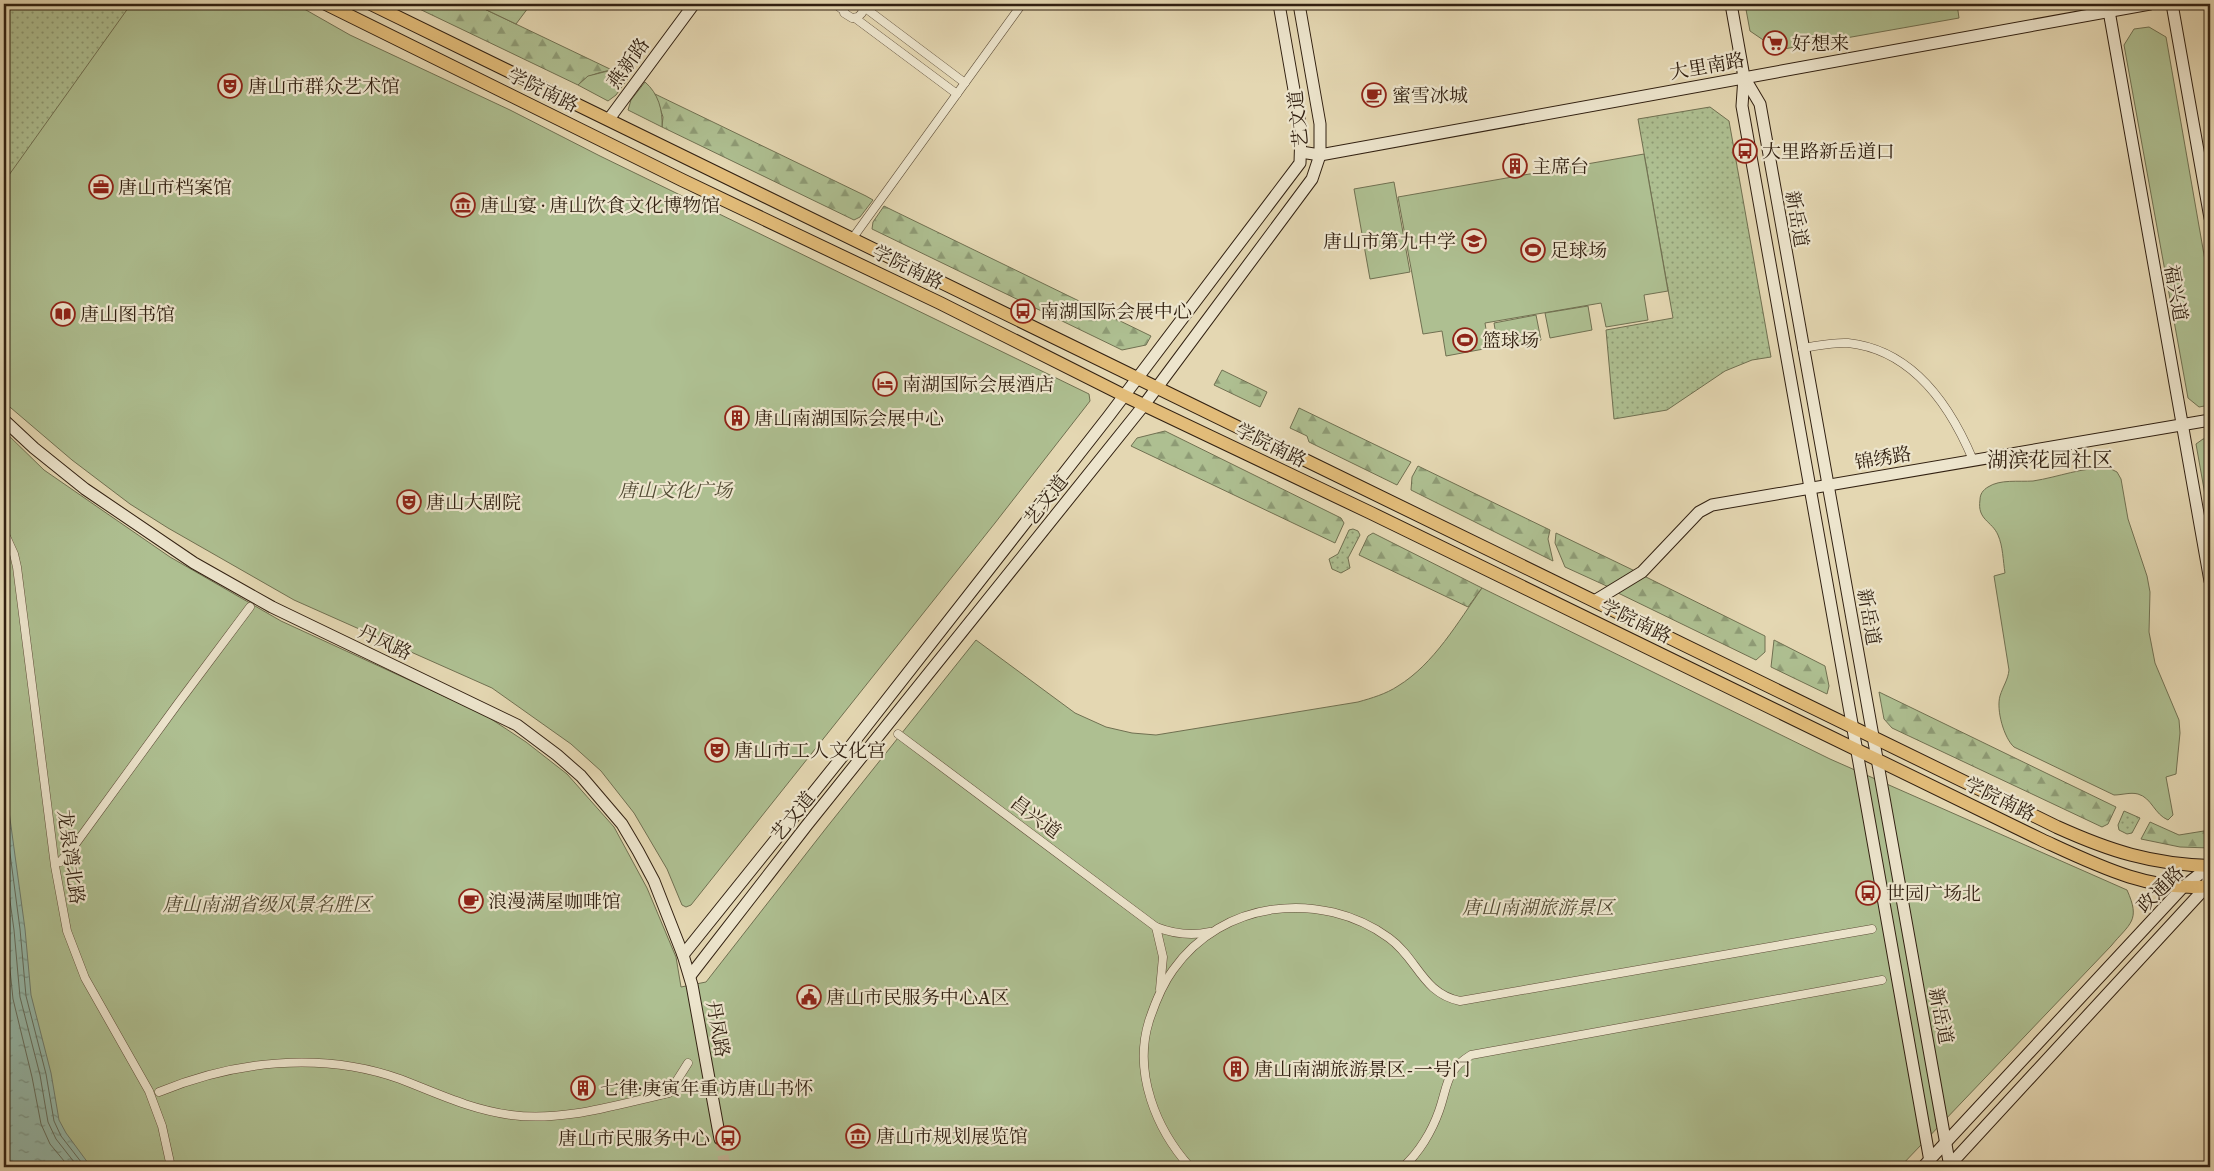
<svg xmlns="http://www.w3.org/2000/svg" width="2214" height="1171" font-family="'IM FELL Great Primer','Noto Serif SC',serif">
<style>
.grass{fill:url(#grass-dots);stroke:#707051}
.forest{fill:url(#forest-firs);stroke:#707051}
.green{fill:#aebf91;stroke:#707051}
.water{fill:url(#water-ripples);stroke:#6d7c6e}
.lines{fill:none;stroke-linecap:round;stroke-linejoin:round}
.shore{stroke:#636d5e;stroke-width:1}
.secondary-tunnel{stroke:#c0b292;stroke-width:11;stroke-dasharray:11 5.5;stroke-linecap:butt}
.street-casing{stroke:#5e4e39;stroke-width:9}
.secondary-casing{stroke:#312011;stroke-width:13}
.primary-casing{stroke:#312011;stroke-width:14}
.street{stroke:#ede5cd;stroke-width:8}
.secondary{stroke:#ede5cd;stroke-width:11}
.primary{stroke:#e2bc79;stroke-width:12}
.labels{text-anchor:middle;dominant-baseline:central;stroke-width:4.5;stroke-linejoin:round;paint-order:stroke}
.poi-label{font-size:19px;fill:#312011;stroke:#ede5cd;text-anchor:start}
.street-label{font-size:19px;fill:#312011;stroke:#ede5cd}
.park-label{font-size:19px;font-style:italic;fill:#504831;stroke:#ede5cd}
.quarter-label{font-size:21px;fill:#312011;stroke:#ede5cd}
</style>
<defs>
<pattern id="grass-dots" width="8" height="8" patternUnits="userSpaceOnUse" patternTransform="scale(1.25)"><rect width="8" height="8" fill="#aebf91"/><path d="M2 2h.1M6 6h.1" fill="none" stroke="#8e9b75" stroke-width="1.8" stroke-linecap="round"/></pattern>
<pattern id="forest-firs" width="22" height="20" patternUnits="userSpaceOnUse" patternTransform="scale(1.25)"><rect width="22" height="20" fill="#aebf91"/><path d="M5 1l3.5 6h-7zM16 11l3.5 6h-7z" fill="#8e9b75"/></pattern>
<pattern id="water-ripples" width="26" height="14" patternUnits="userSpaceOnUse" patternTransform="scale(1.25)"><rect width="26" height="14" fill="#95baac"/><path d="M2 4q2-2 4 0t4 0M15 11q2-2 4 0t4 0" fill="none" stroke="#7a978b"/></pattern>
</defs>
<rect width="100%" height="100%" fill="#e4d7b2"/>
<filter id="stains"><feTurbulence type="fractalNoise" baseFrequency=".004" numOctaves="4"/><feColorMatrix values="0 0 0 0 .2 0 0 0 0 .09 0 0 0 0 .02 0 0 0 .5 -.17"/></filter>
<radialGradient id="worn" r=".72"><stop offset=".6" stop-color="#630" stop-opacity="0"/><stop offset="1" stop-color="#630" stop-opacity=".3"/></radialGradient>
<!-- grass -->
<g class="grass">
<path d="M 4,4 L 131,4 L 4,207 Z"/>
<path d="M 1710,107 L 1729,121 L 1771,357 L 1752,360 L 1725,371 L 1667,410 L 1614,419 L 1606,330 L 1673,318 L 1638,119 Z"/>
<path d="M 1353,529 L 1358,531 L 1360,535 L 1348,558 L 1350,568 L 1341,573 L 1332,569 L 1329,559 L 1338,554 L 1349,530 Z"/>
<path d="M 2124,811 L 2140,818 L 2132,833 L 2127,834 L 2119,830 L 2118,825 Z"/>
</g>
<!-- forest -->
<g class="forest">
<path d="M 409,4 L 474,4 L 612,70 C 599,72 586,76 578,85 Z"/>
<path d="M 655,94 L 866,196 L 873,200 L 860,217 L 854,220 L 662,127 L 663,117 Z"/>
<path d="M 884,206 L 892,210 L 1151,336 L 1146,345 L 1122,350 L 872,229 L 873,222 Z"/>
<path d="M 1222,370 L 1267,392 L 1260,407 L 1214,385 Z"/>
<path d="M 1299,408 L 1411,462 L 1397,485 L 1309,442 L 1307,436 L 1290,428 Z"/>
<path d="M 1165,431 L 1341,518 L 1344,523 L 1335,543 L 1131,446 L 1137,438 Z"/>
<path d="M 1418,466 L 1550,530 L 1548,539 L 1553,561 L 1411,490 L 1412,477 Z"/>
<path d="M 1373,533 L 1482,588 L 1468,607 L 1359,555 L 1368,536 Z"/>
<path d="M 1556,533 L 1637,572 L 1611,588 L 1565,567 L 1555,543 Z"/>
<path d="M 1644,576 L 1765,636 L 1765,652 L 1756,660 L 1616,592 Z"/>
<path d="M 1774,640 L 1825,666 L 1829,686 L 1827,694 L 1771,667 Z"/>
<path d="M 1879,692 L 2116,807 L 2108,824 L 2102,827 L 1892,728 L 1884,719 Z"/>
<path d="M 2150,822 L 2179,835 L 2210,830 L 2210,848 L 2180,847 L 2141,839 Z"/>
</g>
<!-- green -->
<g class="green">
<path d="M 131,4 L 291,4 L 299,6 L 350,35 L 510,110 L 600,156 L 1089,394 L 1090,401 L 995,523 L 691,905 L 686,907 L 682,905 L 667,869 L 634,813 L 601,771 L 571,744 L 492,688 L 294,600 L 168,528 L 130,504 L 72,460 L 4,402 L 4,182 Z"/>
<path d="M 474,4 L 531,4 L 516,24 Z"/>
<path d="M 1745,4 L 1957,4 L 1959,18 L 1778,50 L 1750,31 Z"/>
<path d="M 2149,27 L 2166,37 L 2210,289 L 2210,405 L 2199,407 L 2188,398 L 2124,45 L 2134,29 Z"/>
<path d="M 612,70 L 619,71 L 629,77 L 616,95 L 608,101 L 578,85 L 588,76 Z"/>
<path d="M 645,82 C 658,93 663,110 662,127 L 628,110 L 631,100 Z"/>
<path d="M 1644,154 L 1668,291 L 1644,295 L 1648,320 L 1606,327 L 1601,303 L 1485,323 L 1489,348 L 1446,356 L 1442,331 L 1423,334 L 1398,197 Z"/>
<path d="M 1394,182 L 1410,272 L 1370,279 L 1354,189 Z"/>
<path d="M 1588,306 L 1592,330 L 1550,338 L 1545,313 Z"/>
<path d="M 1536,315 L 1541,340 L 1498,347 L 1494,323 Z"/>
<path d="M 4,431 L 44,470 L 170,557 L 281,621 L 485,715 L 526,742 L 567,774 L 614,827 L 647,888 L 676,957 L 681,987 L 706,982 L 827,827 L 976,640 L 1075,713 L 1106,727 L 1132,733 L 1156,735 L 1358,702 C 1372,698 1386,694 1398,686 C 1434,664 1458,622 1482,588 L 1830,759 L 2127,890 C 2141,921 2130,923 2111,946 L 1900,1167 L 4,1167 Z"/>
<path d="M 2210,438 L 2210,523 L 2196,444 L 2203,439 Z"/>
<path d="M 2109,468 L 2117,472 L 2121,479 L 2128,519 L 2147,576 L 2150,592 L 2149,632 L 2155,663 L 2179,720 L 2180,733 L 2176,774 L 2166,777 L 2173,815 L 2168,820 C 2154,814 2152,798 2138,794 C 2130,792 2122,795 2114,795 L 2014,747 C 2004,738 1996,710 2000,696 C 2003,686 2008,680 2009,670 L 1994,576 L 2005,573 C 2003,561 2003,546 1998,535 C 1992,521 1977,520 1980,500 C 1980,494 1983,490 1988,487 C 2000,479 2019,482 2033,481 C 2059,477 2082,467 2109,468 Z"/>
</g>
<!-- water -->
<path class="water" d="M 4,747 L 8,764 L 8,804 L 25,929 L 31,995 L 51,1073 L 59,1120 L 66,1133 L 91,1167 L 4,1167 Z"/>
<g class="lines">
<!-- shore -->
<g class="shore">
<path d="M 4,808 L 20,929 L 26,996 L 46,1074 L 54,1121 L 61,1136 L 85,1167"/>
<path d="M 4,857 L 14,930 L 20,997 L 40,1075 L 48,1122 L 56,1139 L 78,1167"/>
<path d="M 4,911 L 13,999 L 32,1077 L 41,1124 L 50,1144 L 69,1167"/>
</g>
<!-- secondary-tunnel -->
<path class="secondary-tunnel" d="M 720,1139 L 725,1167"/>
<!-- street casing -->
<g class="street-casing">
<g id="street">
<path d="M 835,4 L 843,10"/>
<path d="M 844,4 L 844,13 L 852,18 L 858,17 L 862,13 L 863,4"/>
<path d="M 864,7 L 965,83"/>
<path d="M 855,18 L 957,94"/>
<path d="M 852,239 L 1022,4"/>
<path d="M 1802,348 C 1817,346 1833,342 1848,343 C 1913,350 1950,405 1973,460"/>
<path d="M 4,532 L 14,554 L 17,567 L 55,866 L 67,931 L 85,978 L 149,1091 L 162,1126 L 171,1167"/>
<path d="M 898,734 L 1156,927 C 1174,934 1191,936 1210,932"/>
<path d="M 60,862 L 74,846 L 179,702 L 250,607"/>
<path d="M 1156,927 L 1163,957 L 1160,989"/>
<path d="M 159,1092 C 234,1061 321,1051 400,1079 C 439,1094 469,1109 511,1115 C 564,1122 618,1104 669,1093 L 688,1063"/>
<path d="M 1190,1167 C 1156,1129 1133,1073 1149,1021 C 1155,1003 1162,985 1173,970 C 1222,900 1321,889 1389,938 C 1418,959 1422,993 1460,1001 L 1872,929"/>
<path d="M 1403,1167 C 1419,1153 1432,1131 1439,1111 C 1448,1086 1445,1071 1471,1055 L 1882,980"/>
</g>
</g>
<!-- secondary casing -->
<g class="secondary-casing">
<g id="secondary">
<path d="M 1731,4 L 1744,77 L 1742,106 L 1931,1167"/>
<path d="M 2172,4 L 2210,218"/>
<path d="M 2109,11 L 2210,581"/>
<path d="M 1744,77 L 1760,104 L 1950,1167"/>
<path d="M 609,119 L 694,4"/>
<path d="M 1301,152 L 1320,155 L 2150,4"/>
<path d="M 4,420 L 34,448 L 85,489 L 194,563 L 272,607 L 517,725 L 557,755 L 581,776 L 622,824 L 638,851 L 654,881 L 683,955 L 692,985 L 720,1139"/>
<path d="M 1596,600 L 1642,572 L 1699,512 L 1712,505 L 2210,420"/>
<path d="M 683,955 L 846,752 L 1108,417 L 1300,163 L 1301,130 L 1279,4"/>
<path d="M 690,976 L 807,825 L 1144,405 L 1312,179 L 1320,155 L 1320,124 L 1299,4"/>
<path d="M 1923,1167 L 2183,887 L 2210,866"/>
<path d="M 1948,1167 L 2207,886 L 2210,866"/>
</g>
</g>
<!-- primary casing -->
<g class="primary-casing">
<g id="primary">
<path d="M 326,4 L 682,180 L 940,303 L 1125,396 L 1371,513 L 2042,840 C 2094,864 2151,893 2210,886"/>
<path d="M 371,4 L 2057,827 C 2110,851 2151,864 2210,866"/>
</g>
</g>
<!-- street -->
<use href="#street" class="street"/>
<!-- secondary -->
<use href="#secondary" class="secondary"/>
<!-- primary -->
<use href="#primary" class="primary"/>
</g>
<!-- icons -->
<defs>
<g id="supermarket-ring" transform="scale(1.25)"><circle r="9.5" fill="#ede5cd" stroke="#8f2418" stroke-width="1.5"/><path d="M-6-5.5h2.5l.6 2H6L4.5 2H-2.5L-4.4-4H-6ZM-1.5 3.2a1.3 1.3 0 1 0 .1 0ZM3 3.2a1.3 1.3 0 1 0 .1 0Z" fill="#8f2418"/></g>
<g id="theatre-ring" transform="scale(1.25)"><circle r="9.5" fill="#ede5cd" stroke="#8f2418" stroke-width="1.5"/><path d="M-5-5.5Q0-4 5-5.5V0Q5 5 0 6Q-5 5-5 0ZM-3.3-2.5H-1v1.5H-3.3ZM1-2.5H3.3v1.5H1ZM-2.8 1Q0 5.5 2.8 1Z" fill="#8f2418"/></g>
<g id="cafe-ring" transform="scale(1.25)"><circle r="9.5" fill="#ede5cd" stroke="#8f2418" stroke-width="1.5"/><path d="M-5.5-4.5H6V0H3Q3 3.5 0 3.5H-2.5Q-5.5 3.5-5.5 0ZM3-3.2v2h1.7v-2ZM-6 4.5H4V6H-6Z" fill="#8f2418"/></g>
<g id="bus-ring" transform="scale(1.25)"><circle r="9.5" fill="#ede5cd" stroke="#8f2418" stroke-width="1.5"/><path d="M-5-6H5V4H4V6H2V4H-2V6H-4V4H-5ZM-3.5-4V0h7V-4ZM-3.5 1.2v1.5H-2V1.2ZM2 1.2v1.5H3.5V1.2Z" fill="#8f2418"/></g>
<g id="building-ring" transform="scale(1.25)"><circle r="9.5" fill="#ede5cd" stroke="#8f2418" stroke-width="1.5"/><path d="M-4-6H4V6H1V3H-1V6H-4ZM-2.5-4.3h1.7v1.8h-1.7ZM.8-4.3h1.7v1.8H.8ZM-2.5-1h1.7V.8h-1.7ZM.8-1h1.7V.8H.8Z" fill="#8f2418"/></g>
<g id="office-ring" transform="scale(1.25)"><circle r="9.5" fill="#ede5cd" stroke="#8f2418" stroke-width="1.5"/><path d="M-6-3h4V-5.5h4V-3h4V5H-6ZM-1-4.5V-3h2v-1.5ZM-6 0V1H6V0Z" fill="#8f2418"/></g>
<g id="museum-ring" transform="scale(1.25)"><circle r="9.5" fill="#ede5cd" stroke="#8f2418" stroke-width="1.5"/><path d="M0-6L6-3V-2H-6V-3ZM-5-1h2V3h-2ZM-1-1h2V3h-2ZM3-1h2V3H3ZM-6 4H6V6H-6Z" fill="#8f2418"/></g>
<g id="school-ring" transform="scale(1.25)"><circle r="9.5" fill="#ede5cd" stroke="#8f2418" stroke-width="1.5"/><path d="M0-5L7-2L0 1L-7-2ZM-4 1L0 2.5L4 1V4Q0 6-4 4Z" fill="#8f2418"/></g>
<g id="stadium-ring" transform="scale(1.25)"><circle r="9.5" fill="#ede5cd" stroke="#8f2418" stroke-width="1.5"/><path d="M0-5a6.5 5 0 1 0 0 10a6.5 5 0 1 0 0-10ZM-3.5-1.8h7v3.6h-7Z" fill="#8f2418"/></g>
<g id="library-ring" transform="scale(1.25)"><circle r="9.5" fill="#ede5cd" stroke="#8f2418" stroke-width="1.5"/><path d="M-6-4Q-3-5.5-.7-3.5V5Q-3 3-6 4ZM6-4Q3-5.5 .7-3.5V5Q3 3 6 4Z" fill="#8f2418"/></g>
<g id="hotel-ring" transform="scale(1.25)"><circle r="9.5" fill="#ede5cd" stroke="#8f2418" stroke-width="1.5"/><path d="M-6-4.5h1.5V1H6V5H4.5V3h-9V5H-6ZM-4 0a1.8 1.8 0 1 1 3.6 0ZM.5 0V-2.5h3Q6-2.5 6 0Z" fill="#8f2418"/></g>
<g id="civic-ring" transform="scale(1.25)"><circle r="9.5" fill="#ede5cd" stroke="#8f2418" stroke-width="1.5"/><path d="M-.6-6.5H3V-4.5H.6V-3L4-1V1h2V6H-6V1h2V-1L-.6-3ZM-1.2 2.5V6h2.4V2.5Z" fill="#8f2418"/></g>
</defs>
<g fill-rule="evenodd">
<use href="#supermarket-ring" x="1775" y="43"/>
<use href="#theatre-ring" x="230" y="86"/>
<use href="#cafe-ring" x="1374" y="95"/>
<use href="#bus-ring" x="1745" y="151"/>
<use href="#building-ring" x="1515" y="166"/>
<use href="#office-ring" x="101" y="187"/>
<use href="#museum-ring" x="463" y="205"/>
<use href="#school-ring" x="1474" y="241"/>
<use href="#stadium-ring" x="1533" y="250"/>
<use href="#bus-ring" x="1023" y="311"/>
<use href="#library-ring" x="63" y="314"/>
<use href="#stadium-ring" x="1465" y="340"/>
<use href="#hotel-ring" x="885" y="384"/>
<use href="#building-ring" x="737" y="418"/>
<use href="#theatre-ring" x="409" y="502"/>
<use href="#theatre-ring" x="717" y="750"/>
<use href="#bus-ring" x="1868" y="893"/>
<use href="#cafe-ring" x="471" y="901"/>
<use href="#civic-ring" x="809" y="997"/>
<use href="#building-ring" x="1236" y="1069"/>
<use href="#building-ring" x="583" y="1088"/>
<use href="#museum-ring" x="858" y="1136"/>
<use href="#bus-ring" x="728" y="1138"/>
</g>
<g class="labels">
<!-- poi labels -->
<g class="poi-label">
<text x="1792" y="43">好想来</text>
<text x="248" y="86">唐山市群众艺术馆</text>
<text x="1392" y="95">蜜雪冰城</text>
<text x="1762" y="151">大里路新岳道口</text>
<text x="1532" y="166">主席台</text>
<text x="118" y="187">唐山市档案馆</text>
<text x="480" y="205">唐山宴 · 唐山饮食文化博物馆</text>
<text x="1456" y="241" text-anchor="end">唐山市第九中学</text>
<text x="1550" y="250">足球场</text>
<text x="1040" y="311">南湖国际会展中心</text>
<text x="80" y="314">唐山图书馆</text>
<text x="1482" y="340">篮球场</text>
<text x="902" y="384">南湖国际会展酒店</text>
<text x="754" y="418">唐山南湖国际会展中心</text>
<text x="426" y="502">唐山大剧院</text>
<text x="734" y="750">唐山市工人文化宫</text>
<text x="1886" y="893">世园广场北</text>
<text x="488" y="901">浪漫满屋咖啡馆</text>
<text x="826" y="997">唐山市民服务中心A区</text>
<text x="1254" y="1069">唐山南湖旅游景区-一号门</text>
<text x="600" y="1088">七律·庚寅年重访唐山书怀</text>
<text x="876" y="1136">唐山市规划展览馆</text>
<text x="710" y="1138" text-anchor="end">唐山市民服务中心</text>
</g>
<!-- street labels -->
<g class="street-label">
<text transform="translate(628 63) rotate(-54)">燕新路</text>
<text transform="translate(1707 66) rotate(-10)">大里南路</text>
<text transform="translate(543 90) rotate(26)">学院南路</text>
<text transform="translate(1298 119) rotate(-96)">艺文道</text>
<text transform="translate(1797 219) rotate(80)">新岳道</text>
<text transform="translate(908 267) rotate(26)">学院南路</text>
<text transform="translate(2176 293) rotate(80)">福兴道</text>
<text transform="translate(1271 445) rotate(26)">学院南路</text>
<text transform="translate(1883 458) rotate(-10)">锦绣路</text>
<text transform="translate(1046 500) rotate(-52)">艺文道</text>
<text transform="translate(1869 617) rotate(80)">新岳道</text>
<text transform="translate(1636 621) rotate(26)">学院南路</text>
<text transform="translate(385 642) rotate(25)">丹凤路</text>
<text transform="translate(2000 799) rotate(26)">学院南路</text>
<text transform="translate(793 816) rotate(-51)">艺文道</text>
<text transform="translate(1036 817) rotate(37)">昌兴道</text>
<text transform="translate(71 857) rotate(82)">龙泉湾北路</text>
<text transform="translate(2160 889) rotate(-45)">政通路</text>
<text transform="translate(1941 1016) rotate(79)">新岳道</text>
<text transform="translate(718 1029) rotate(80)">丹凤路</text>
</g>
<!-- park labels -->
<g class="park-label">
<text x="675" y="490">唐山文化广场</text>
<text x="267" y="904">唐山南湖省级风景名胜区</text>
<text x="1538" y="907">唐山南湖旅游景区</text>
</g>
<!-- quarter labels -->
<g class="quarter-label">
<text x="2050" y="460">湖滨花园社区</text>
</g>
</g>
<!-- margin -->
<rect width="2214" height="1171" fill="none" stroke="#e4d7b2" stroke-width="20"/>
<rect x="5" y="5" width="2204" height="1161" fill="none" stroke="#312011" stroke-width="2.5"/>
<rect x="10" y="10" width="2194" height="1151" fill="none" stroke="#312011"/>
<rect width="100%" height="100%" filter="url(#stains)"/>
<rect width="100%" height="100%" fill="url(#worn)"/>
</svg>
